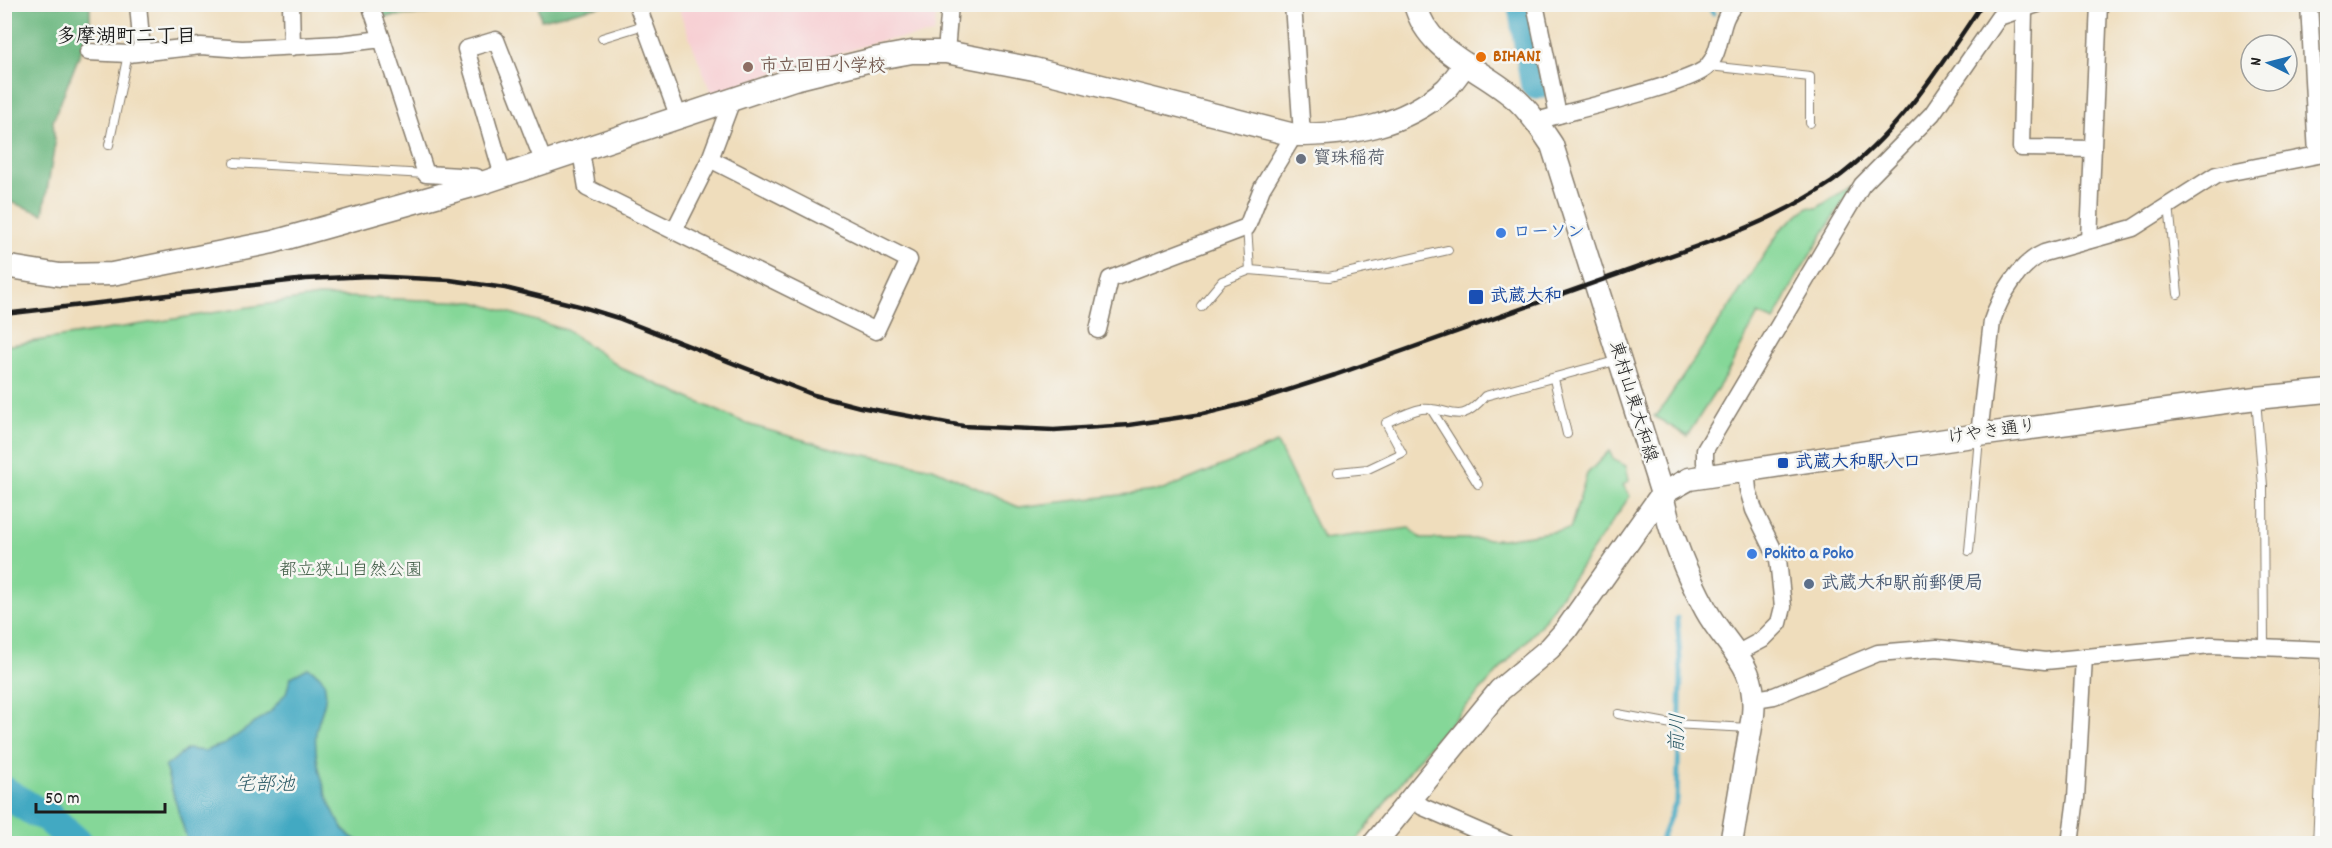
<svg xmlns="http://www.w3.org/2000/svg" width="2332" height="848" font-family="Dekko,'Klee One',sans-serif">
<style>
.built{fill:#f7cfd3}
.green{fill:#85d798;stroke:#507a5a;stroke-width:1.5}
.forest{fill:#6cb880;stroke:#446a4e;stroke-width:1.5}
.water{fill:#42a9c2;stroke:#2f626f;stroke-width:1.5}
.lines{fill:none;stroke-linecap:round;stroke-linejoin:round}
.stream{stroke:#42a9c2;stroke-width:5}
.river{stroke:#42a9c2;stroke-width:32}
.lane-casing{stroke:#867c6c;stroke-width:10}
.street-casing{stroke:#867c6c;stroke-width:19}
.secondary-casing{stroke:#867c6c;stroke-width:25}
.lane{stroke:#fff;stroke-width:8}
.street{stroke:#fff;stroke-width:16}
.secondary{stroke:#fff;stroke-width:22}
.rail{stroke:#1c1c1c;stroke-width:4.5}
.food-dot{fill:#e8710a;stroke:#f6f6f2;stroke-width:2}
.education-dot{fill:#8d6e63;stroke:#f6f6f2;stroke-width:2}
.worship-dot{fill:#6b7280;stroke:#f6f6f2;stroke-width:2}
.shop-dot{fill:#3f7fe0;stroke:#f6f6f2;stroke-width:2}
.transit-dot{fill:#1a4fb4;stroke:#f6f6f2;stroke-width:2}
.service-dot{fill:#5c6f8a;stroke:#f6f6f2;stroke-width:2}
.labels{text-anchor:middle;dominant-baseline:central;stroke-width:5;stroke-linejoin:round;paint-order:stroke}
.food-label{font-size:18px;font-weight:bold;fill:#c56008;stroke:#f6f6f2;text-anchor:start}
.education-label{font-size:18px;font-weight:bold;fill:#785e54;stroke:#f6f6f2;text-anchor:start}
.worship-label{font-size:18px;font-weight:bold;fill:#5b616d;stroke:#f6f6f2;text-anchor:start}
.shop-label{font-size:18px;font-weight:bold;fill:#366cbe;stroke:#f6f6f2;text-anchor:start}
.transit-label{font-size:18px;font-weight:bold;fill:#164399;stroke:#f6f6f2;text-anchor:start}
.street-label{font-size:18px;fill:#1c1c1c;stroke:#f6f6f2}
.park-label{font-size:18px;fill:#415d47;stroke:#f6f6f2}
.service-label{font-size:18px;font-weight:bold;fill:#4e5e75;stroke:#f6f6f2;text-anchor:start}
.neighbourhood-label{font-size:20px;font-weight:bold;fill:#1c1c1c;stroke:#f6f6f2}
.water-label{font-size:20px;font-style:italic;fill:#2d5b67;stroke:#f6f6f2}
</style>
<rect width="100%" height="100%" fill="#f6f6f2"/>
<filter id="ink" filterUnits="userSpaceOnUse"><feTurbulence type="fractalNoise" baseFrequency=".0167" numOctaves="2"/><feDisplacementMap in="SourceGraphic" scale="12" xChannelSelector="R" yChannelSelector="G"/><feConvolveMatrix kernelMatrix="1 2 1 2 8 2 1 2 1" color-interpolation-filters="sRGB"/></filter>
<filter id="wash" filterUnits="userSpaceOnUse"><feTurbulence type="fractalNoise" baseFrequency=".008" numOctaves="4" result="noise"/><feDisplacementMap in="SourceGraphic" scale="24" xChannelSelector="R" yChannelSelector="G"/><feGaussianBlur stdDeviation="1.35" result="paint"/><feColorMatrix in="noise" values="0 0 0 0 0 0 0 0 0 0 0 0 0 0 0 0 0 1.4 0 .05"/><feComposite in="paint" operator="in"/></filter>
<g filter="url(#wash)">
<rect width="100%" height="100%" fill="#efddbc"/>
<!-- built -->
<path class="built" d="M 677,5 L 937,5 L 934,34 L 880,41 L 711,93 Z"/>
<!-- green -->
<g class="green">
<path d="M 1854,184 L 1796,278 L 1774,321 L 1758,314 L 1726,375 L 1687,436 L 1654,416 L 1658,414 L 1782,228 L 1808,207 L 1817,208 Z"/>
<path d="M 319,296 L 475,302 L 566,330 L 623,369 L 750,425 L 839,450 L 933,468 L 1018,507 L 1163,490 L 1277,443 L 1323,539 L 1410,528 L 1421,539 L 1503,539 L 1570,529 L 1587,474 L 1609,451 L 1614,460 L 1626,466 L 1629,481 L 1623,485 L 1630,496 L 1540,626 L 1424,752 L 1355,843 L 5,844 L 5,346 Z"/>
</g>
<!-- forest -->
<g class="forest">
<path d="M 538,4 L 605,4 L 605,5 L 541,20 Z"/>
<path d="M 5,5 L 90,5 L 90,28 L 53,121 L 55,144 L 43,214 L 5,200 Z"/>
<path d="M 375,5 L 461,5 L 447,12 L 382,17 Z"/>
</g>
<!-- water -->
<path class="water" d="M 308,668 C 316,672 324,677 325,687 C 328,703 318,718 316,733 C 313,759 329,814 348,834 C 351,838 359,841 364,843 L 188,843 L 165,767 L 187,749 L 204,751 L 225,744 L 271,711 L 286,693 L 291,677 Z"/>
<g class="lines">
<!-- stream -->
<g class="stream">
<path d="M 1708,4 L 1713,13"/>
<path d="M 1659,844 L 1677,800 L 1681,674 L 1677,618"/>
</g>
<!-- river -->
<g class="river">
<path d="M 1523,4 L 1536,84"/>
<path d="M 4,792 L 36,812 L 47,816 L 78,844"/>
</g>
</g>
</g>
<g filter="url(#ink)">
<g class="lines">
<!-- lane casing -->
<g class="lane-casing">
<g id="lane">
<path d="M 602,38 L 644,25"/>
<path d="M 1709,66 L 1810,77 L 1810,123"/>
<path d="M 109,145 L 128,54"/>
<path d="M 234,163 L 426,174"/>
<path d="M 2169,205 L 2178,294"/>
<path d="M 1247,227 L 1250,270"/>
<path d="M 1201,306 L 1222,281 L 1250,270 L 1329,277 L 1448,250"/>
<path d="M 1554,379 L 1567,434"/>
<path d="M 2256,399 L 2263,486 L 2264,647"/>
<path d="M 1431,409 L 1478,484"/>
<path d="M 1338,472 L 1368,469 L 1402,453 L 1386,423 C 1397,418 1410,411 1421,409 C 1452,406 1457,429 1485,396 L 1619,360"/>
<path d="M 1969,551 L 1979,438"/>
<path d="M 1618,714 L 1672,724 L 1750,728"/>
<path d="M 2317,844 L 2326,650"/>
</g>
</g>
<!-- street casing -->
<g class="street-casing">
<g id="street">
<path d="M 138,4 L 142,51"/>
<path d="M 291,4 L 292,47"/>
<path d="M 370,4 L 382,39"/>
<path d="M 637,4 L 679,118"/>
<path d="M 1293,4 L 1302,135"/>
<path d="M 1535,4 L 1558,115"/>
<path d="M 2309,4 L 2317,155"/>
<path d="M 2024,10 L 2021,148 L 2093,149"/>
<path d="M 88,52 L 128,54 L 201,46 L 242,49 L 340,44 L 382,39 L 426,174 L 476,177 L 479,184"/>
<path d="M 946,52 L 950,4"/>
<path d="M 1536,121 C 1567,112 1691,84 1707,67 C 1724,49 1717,21 1735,4"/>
<path d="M 581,151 L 587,188 L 876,331 L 909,260 L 710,159"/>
<path d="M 503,176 L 466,49 L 496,40 L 544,163"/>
<path d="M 674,231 L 710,159 L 732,100"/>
<path d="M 2089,240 L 2099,4"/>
<path d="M 1098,330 L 1110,279 L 1247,227 L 1262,188 L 1294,135"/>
<path d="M 1979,435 L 1992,321 C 2000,296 2020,263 2044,253 L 2133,228 L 2216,175 L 2328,153"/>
<path d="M 1708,474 L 1705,462 L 1705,450 L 1862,185 L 1932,114 L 1999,17 L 2038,4"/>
<path d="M 1736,654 L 1762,640 L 1779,623 L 1783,607 L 1778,559 L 1754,510 L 1748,490 L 1746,469"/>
<path d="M 1755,699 L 1774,696 L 1878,653 L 1937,648 L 2045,661 L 2211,645 L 2328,650"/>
<path d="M 1411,799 L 1423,807 L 1508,844"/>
<path d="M 2070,844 L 2076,798 L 2084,657"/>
</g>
</g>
<!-- secondary casing -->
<g class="secondary-casing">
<g id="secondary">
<path d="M 1415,4 C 1428,55 1483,68 1518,101 C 1532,114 1542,130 1552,145 L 1662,494 C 1670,535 1686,573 1706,610 C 1728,650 1758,664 1753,715 L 1731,844"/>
<path d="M 4,266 L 60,275 L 112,274 L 273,242 L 479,184 L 794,79 L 879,58 L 912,52 L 946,52 L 1034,69 L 1294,135 C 1350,135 1402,127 1446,89 C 1453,82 1459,72 1466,64"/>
<path d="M 1374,844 L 1500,690 L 1550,648 L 1566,630 L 1662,494 L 1689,479 L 1979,435 L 2256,398 L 2328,391"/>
</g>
</g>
<!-- lane -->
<use href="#lane" class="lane"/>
<!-- street -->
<use href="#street" class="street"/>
<!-- secondary -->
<use href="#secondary" class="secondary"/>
<!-- rail -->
<path class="rail" d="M 4,314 L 306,279 L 369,276 L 450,280 L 505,288 L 579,306 L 618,318 L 814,395 L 860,407 L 963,426 L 1054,430 L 1129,425 L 1203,414 L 1248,403 L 1335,375 L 1734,233 C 1769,219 1801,203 1832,182 C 1896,136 1939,69 1982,4"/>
</g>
</g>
<!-- markers -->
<circle class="food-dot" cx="1481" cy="57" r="6"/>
<circle class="education-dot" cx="748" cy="67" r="6"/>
<circle class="worship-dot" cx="1301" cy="159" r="6"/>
<g class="shop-dot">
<circle cx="1501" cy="233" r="6"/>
<circle cx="1752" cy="554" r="6"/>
</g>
<g class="transit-dot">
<rect x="1468" y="289" width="16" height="16" rx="3"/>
<rect x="1777" y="457" width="12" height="12" rx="3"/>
</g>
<circle class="service-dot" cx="1809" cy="584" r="6"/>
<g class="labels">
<!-- food labels -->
<g class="food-label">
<text x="1493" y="57">BIHANI</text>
</g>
<!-- education labels -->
<g class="education-label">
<text x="760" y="67">市立回田小学校</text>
</g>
<!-- worship labels -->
<g class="worship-label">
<text x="1313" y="159">寳珠稲荷</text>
</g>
<!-- shop labels -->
<g class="shop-label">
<text x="1513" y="233">ローソン</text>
<text x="1764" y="554">Pokito a Poko</text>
</g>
<!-- transit labels -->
<g class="transit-label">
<text x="1490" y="297">武蔵大和</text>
<text x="1795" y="463">武蔵大和駅入口</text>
</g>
<!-- street labels -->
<g class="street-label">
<text transform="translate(1632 402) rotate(73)">東村山東大和線</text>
<text transform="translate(1992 433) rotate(-8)">けやき通り</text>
</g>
<!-- park labels -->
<g class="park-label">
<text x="351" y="571">都立狭山自然公園</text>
</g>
<!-- service labels -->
<g class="service-label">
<text x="1821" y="584">武蔵大和駅前郵便局</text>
</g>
<!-- neighbourhood labels -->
<g class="neighbourhood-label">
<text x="126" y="38">多摩湖町二丁目</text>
</g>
<!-- water labels -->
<g class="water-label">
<text transform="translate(1679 733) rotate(-88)">前川</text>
<text x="265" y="786">宅部池</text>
</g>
</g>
<!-- margin -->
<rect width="2332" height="848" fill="none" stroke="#f6f6f2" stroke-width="24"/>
<!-- north arrow -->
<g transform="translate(2269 63) rotate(276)"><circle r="28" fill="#f6f6f2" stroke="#9f9f9c" stroke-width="1.5"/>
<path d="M0-4.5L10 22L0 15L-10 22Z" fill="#1f6fb2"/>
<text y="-9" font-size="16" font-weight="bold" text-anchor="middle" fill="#1c1c1c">N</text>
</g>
<!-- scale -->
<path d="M36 803v9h129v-9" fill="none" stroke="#1c1c1c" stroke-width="3"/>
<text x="45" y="803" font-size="18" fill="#1c1c1c" stroke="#f6f6f2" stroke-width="4.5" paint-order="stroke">50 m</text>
</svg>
